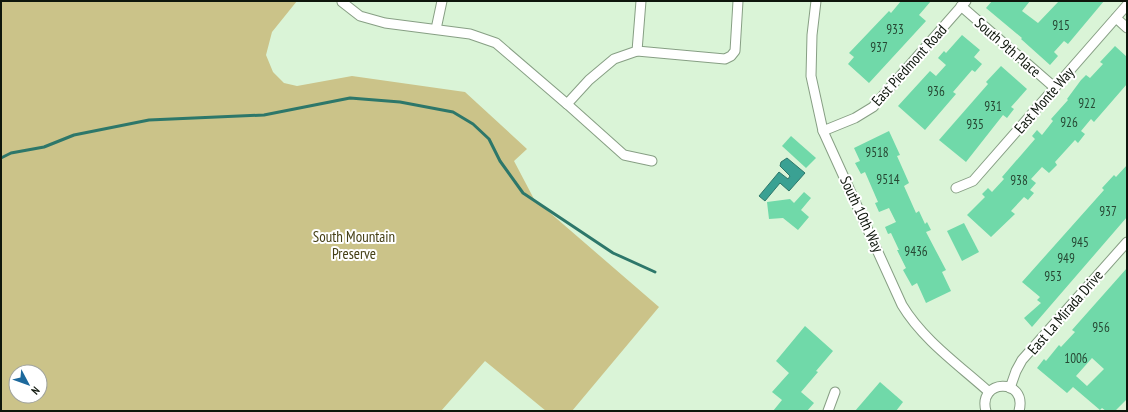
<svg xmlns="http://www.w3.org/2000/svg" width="1128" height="412" font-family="'PT Sans Narrow',sans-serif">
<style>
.green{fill:#cbc389;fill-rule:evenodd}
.water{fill:#3aa193;stroke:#2d776a}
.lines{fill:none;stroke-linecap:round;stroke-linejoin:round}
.stream{stroke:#2d776a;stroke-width:3}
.building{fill:#70d9a9;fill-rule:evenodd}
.minor-casing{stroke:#879f84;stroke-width:11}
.minor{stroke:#fff;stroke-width:9}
.labels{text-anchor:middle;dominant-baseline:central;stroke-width:4;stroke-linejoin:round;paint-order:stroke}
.number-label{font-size:13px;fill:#264733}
.street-label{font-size:15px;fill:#0e160c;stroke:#fff}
.park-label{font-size:15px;fill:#464016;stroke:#fff}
</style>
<rect width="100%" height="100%" fill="#daf4d7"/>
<!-- green -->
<path class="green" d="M 1,1 L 297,1 L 272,32 L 266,55 L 273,72 L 284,83 L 297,86 L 352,76 L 465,92 L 527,149 L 514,161 L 534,199 L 659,307 L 572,411 L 546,411 L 485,361 L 441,411 L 1,411 ZM 16,372 L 40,372 L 40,396 L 16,396 Z"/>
<!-- water -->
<path class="water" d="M 787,158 L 805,173 L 789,191 L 780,183 L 765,201 L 759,196 L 779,172 L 788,179 L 790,176 L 780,166 L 781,162 Z"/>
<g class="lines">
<!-- stream -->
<path class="stream" d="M 1,158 L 11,153 L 44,147 L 74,135 L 149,120 L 264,115 L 350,98 L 400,102 L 453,112 L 473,124 L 489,139 L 500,161 L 523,193 L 613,253 L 655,272"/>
</g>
<!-- building -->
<g class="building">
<path d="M 901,1 L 931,1 L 919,15 L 926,21 L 869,83 L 848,64 L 854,57 L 849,53 L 889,11 L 891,13 Z"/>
<path d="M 992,1 L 1030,1 L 1022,11 L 1038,23 L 1059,1 L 1104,1 L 1068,44 L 1064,41 L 1054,52 L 1058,56 L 1050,65 L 1021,39 L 1022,38 L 986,8 Z"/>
<path d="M 962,35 L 980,50 L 974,57 L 982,64 L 975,72 L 972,70 L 953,92 L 956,94 L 925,130 L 898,106 L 930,71 L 936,76 L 946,65 L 938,58 L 944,51 L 946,53 Z"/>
<path d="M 1115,46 L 1127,57 L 1127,84 L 1094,122 L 1091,119 L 1081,131 L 1085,134 L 1078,143 L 1075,140 L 1055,162 L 1057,165 L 1049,173 L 1042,167 L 1031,179 L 1036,183 L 1030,190 L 1034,193 L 1028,200 L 1024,197 L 1011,211 L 1015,214 L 991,237 L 967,215 L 985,197 L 982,194 L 988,188 L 992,192 L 1004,179 L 1002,177 L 1035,139 L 1032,136 L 1037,130 L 1042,135 L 1053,121 L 1051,119 L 1068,100 L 1067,99 L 1081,80 L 1086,75 L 1090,78 L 1103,64 L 1100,62 Z"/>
<path d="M 1001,66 L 1027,89 L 1011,107 L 1014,109 L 1007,118 L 1003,115 L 966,162 L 939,140 L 988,84 L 986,82 Z"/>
<path d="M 889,131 L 900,155 L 897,156 L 909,183 L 904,186 L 916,213 L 919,211 L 925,224 L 927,222 L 931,230 L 926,232 L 946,270 L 942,272 L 951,291 L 926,303 L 917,283 L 912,286 L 903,270 L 906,268 L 897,250 L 899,250 L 891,233 L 888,234 L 885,227 L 896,222 L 889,208 L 879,212 L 875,203 L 878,202 L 865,172 L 861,174 L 855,163 L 860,161 L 854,148 Z"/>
<path d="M 791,136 L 816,158 L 806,168 L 782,146 Z"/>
<path d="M 1127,165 L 1127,217 L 1032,327 L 1024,318 L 1041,303 L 1037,300 L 1040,297 L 1022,282 L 1104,190 L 1102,188 L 1114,175 L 1116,177 Z"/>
<path d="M 804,192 L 811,198 L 801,210 L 809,217 L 798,230 L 783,218 L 769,219 L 767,202 L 790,199 L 794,203 Z"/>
<path d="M 964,223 L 979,252 L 962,261 L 947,231 Z"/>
<path d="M 1127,268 L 1127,399 L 1115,411 L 1106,411 L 1102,408 L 1100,410 L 1073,387 L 1067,393 L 1037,368 L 1044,359 L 1046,361 L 1059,345 L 1061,347 L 1075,332 L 1072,330 ZM 1092,358 L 1104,369 L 1087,386 L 1076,376 Z"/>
<path d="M 805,326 L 833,351 L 816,371 L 818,372 L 801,392 L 814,403 L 807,411 L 773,411 L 782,400 L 772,392 L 789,373 L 776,361 Z"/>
<path d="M 880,382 L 903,402 L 896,411 L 855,411 Z"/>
</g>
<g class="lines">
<!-- minor casing -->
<g class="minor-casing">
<g id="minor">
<path d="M 816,1 L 812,35 L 811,76 L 823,131 L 902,305 C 923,340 959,365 989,392"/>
<path d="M 342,2 L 360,16 L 385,23 L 470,34 L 496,43 L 567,104 L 589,80 L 614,59 L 637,51 L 641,1"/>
<path d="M 961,6 L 1054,87"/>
<path d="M 1116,18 L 1127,28"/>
<path d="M 436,29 L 442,1"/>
<path d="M 637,51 L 725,59 L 731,56 L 735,51 L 738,1"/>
<path d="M 567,104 L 624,155 L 652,161"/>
<path d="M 823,131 L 855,118 L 873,107 L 966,1"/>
<path d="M 956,188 L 973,181 L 1127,5"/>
<path d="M 1010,388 L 1016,371 L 1022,360 L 1127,242"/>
<path d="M 828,411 L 835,392"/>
<path d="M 986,411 C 977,379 1028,377 1019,411"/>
</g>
</g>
<!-- minor -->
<use href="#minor" class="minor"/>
</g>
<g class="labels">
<!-- number labels -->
<g class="number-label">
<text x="1061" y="25">915</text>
<text x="895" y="29">933</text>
<text x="879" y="47">937</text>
<text x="936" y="91">936</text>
<text x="1087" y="103">922</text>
<text x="993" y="106">931</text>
<text x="1069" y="122">926</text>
<text x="975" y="124">935</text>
<text x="877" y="152">9518</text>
<text x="888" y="179">9514</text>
<text x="1019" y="180">938</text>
<text x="1108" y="211">937</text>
<text x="1080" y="242">945</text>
<text x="916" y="251">9436</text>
<text x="1066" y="258">949</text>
<text x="1053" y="276">953</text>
<text x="1101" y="327">956</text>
<text x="1076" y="358">1006</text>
</g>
<!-- street labels -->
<g class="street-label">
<text transform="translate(1008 47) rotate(41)">South 9th Place</text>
<text transform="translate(909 65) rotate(-48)">East Piedmont Road</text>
<text transform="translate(1044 100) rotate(-49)">East Monte Way</text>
<text transform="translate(862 214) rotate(65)">South 10th Way</text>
<text transform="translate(1065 312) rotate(-49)">East La Mirada Drive</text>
</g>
<!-- park labels -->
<g class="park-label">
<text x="354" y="236">South Mountain<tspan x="354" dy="17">Preserve</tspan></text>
</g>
</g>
<!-- border -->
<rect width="1128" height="412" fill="none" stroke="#0e160c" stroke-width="4"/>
<!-- north arrow -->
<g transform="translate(28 384) rotate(131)"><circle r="19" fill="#ffffff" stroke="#9fa29e"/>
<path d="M0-3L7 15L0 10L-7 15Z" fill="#1d699c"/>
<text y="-6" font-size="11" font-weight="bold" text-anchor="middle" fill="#0e160c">N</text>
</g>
</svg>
